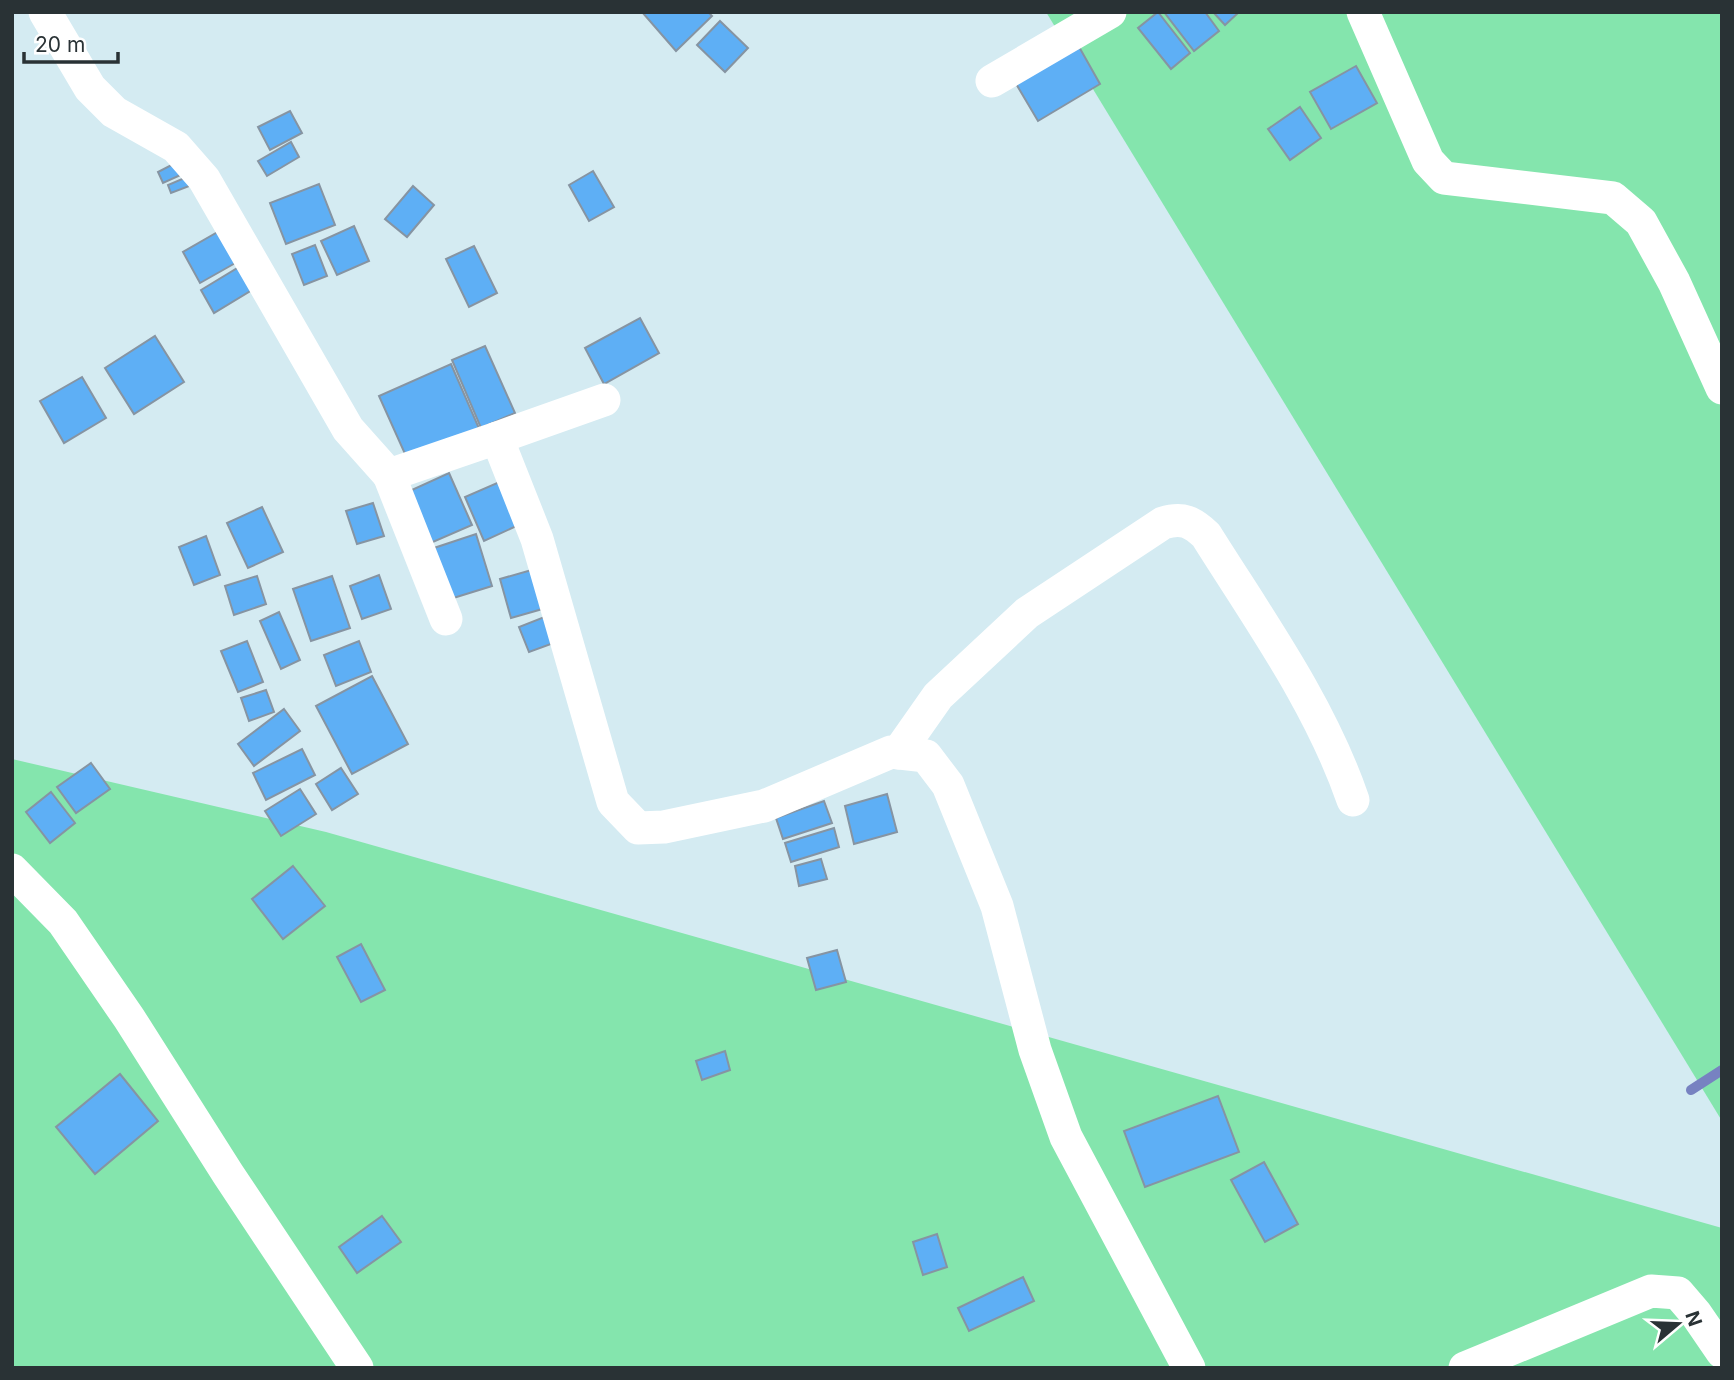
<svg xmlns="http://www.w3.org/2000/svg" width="1734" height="1380" font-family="Inter,sans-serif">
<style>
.green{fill:#84e5ad}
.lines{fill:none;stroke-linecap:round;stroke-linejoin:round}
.stream{stroke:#7782c1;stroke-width:10}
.building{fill:#5eaff5;stroke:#8694a2;stroke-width:2}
.minor{stroke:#fff;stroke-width:33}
</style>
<rect width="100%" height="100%" fill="#d4ebf2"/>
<!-- green -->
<g class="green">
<path d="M 1046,12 L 1722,12 L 1722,1121 Z"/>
<path d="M 12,759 L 326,832 L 1722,1228 L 1722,1368 L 12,1368 Z"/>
</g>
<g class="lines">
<!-- stream -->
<path class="stream" d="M 1691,1090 L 1722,1070"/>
</g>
<!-- building -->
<g class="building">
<path d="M 642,12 L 708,12 L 712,16 L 676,51 Z"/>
<path d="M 1158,12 L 1190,53 L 1171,69 L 1138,28 Z"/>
<path d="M 1164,12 L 1205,12 L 1219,31 L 1194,51 Z"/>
<path d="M 1213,12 L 1237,12 L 1238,13 L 1225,25 Z"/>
<path d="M 720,21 L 748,48 L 725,72 L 697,45 Z"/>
<path d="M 1078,45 L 1100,84 L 1038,121 L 1015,82 Z"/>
<path d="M 1356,66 L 1377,103 L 1331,129 L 1310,92 Z"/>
<path d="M 1300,107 L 1321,138 L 1290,160 L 1268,129 Z"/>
<path d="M 290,111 L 302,133 L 270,150 L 258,127 Z"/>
<path d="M 291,142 L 299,157 L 267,176 L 258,161 Z"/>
<path d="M 179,161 L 185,173 L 163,183 L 158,172 Z"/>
<path d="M 593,171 L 614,207 L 589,221 L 569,185 Z"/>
<path d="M 189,176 L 192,185 L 171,193 L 168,185 Z"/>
<path d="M 319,184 L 335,225 L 286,244 L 270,203 Z"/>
<path d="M 413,186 L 434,205 L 407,237 L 385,219 Z"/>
<path d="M 228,226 L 246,257 L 200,283 L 183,252 Z"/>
<path d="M 354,226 L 369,261 L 337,275 L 321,241 Z"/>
<path d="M 315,245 L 327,276 L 304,285 L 292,254 Z"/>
<path d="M 474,246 L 497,293 L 469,307 L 446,259 Z"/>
<path d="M 249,261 L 262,284 L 214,313 L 201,290 Z"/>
<path d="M 640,318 L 659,353 L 604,384 L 585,348 Z"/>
<path d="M 155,336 L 184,382 L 134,414 L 105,368 Z"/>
<path d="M 485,346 L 515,413 L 481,428 L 452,360 Z"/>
<path d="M 451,364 L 481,433 L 410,465 L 379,396 Z"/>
<path d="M 82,377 L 106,418 L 64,443 L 40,401 Z"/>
<path d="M 449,473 L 472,525 L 426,545 L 403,494 Z"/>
<path d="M 504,480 L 523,523 L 484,541 L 465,497 Z"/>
<path d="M 373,503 L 384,536 L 357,544 L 346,511 Z"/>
<path d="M 262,507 L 283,552 L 248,568 L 227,523 Z"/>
<path d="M 476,534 L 492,586 L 447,600 L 431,549 Z"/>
<path d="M 206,536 L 220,575 L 194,585 L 179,547 Z"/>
<path d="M 542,567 L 553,606 L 511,618 L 500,579 Z"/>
<path d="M 379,575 L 391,609 L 362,619 L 350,586 Z"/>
<path d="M 257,576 L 266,604 L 234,615 L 225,586 Z"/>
<path d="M 332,576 L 350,628 L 311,641 L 293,589 Z"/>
<path d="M 279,612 L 300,660 L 281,669 L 260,621 Z"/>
<path d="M 552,614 L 562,640 L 529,652 L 519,627 Z"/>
<path d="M 247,641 L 263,682 L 238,692 L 221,651 Z"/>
<path d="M 359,641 L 371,672 L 336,686 L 324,655 Z"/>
<path d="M 372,676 L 408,744 L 352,774 L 316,706 Z"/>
<path d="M 266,690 L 274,712 L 249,721 L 241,698 Z"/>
<path d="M 284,709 L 300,731 L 254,766 L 238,744 Z"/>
<path d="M 302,749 L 315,775 L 266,800 L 253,773 Z"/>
<path d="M 91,763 L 110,789 L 76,813 L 57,787 Z"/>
<path d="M 341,768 L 358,794 L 332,810 L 316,784 Z"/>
<path d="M 300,789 L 316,814 L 281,836 L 265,811 Z"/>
<path d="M 51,792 L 75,823 L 50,843 L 26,812 Z"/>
<path d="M 887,794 L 897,832 L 854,844 L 845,806 Z"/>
<path d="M 824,801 L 832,823 L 783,839 L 776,818 Z"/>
<path d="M 834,828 L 839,847 L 791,862 L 785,843 Z"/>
<path d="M 821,859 L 827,879 L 799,886 L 795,866 Z"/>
<path d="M 293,866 L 325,906 L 283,939 L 252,899 Z"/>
<path d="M 361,944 L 385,990 L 361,1002 L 337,957 Z"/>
<path d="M 837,950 L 846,982 L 816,990 L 807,958 Z"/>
<path d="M 725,1051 L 730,1070 L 702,1080 L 696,1061 Z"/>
<path d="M 120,1074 L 158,1121 L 95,1174 L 56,1127 Z"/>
<path d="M 1218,1096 L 1239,1152 L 1145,1187 L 1124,1131 Z"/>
<path d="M 1264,1162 L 1298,1224 L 1265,1242 L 1231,1180 Z"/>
<path d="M 382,1216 L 401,1242 L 357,1273 L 339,1247 Z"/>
<path d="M 937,1234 L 947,1267 L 923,1275 L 913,1242 Z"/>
<path d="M 1023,1277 L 1034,1301 L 969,1331 L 958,1308 Z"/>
</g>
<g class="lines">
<!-- minor -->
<g class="minor">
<path d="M 45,12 L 90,88 L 114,112 L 176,147 L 204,179 L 348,429 L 389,475 L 497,438 L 537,539 L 613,802 L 638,828 L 664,827 L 764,806 L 891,752 L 926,756 L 948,785 L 997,906 L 1035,1050 L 1066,1137 L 1189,1368"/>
<path d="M 1363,12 L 1428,161 L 1444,178 L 1613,198 L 1641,222 L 1674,282 L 1722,388"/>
<path d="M 992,81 L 1110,12"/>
<path d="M 497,438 L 604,400"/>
<path d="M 389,475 L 446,619"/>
<path d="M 898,753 L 938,696 L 1027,613 L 1163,523 C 1183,517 1192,522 1206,535 C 1260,621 1320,704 1353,800"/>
<path d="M 12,870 L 63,922 L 129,1018 L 228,1174 L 357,1368"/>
<path d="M 1465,1368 L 1651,1291 L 1678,1293 L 1696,1314 L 1722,1352"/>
</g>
</g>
<!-- border -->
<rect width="1734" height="1380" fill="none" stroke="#293235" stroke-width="28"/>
<!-- north arrow -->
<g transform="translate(1678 1324) rotate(71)" stroke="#ffffff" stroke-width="5" paint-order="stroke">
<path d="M0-5L12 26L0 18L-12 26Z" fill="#293235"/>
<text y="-10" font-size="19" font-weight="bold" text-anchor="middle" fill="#293235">N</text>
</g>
<!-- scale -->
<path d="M24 52v10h94v-10" fill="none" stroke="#293235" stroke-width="3.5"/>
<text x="35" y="52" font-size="21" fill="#293235" stroke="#ffffff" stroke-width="5" paint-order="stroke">20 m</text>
</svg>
